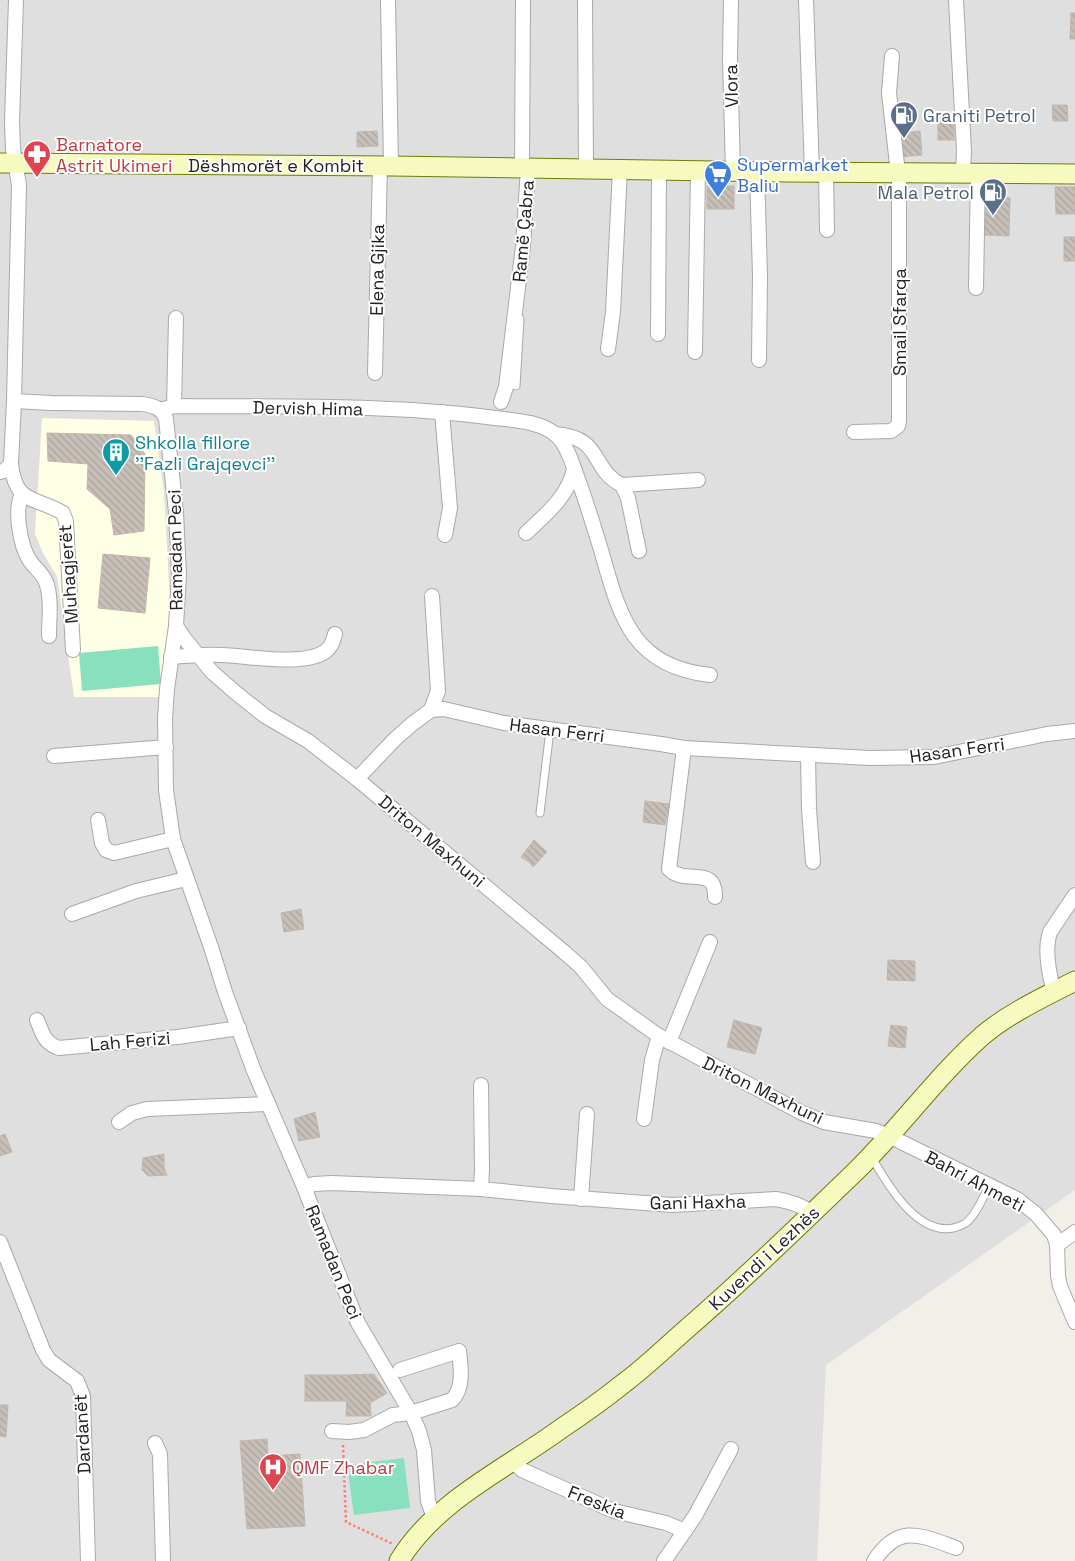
<svg xmlns="http://www.w3.org/2000/svg" width="1075" height="1561" font-family="'Space Grotesk',sans-serif">
<style>
.residential{fill:#e0dfdf}
.education{fill:#ffffe5}
.pitch{fill:#88e0be}
.building{fill:url(#building-back-hatch);stroke:#c4b6ab}
.lines{fill:none;stroke-linecap:round;stroke-linejoin:round}
.lane-casing{stroke:#a9a9a9;stroke-width:9}
.street-casing{stroke:#a9a9a9;stroke-width:16}
.secondary-casing{stroke:#707d05;stroke-width:21}
.path{stroke:#fa8072;stroke-width:2.5;stroke-dasharray:2.5 2.5;stroke-linecap:butt}
.lane{stroke:#fff;stroke-width:7}
.street{stroke:#fff;stroke-width:14}
.secondary{stroke:#f7fabf;stroke-width:19}
.labels{text-anchor:middle;dominant-baseline:central;stroke-width:4;stroke-linejoin:round;paint-order:stroke}
.street-label{font-size:18px;fill:#222;stroke:#fff}
.service-label{font-size:18px;fill:#4e5e75;stroke:#fff;text-anchor:start}
.health-label{font-size:18px;fill:#be3a42;stroke:#fff;text-anchor:start}
.shop-label{font-size:18px;fill:#366cbe;stroke:#fff;text-anchor:start}
.culture-label{font-size:18px;fill:#0d838f;stroke:#fff;text-anchor:start}
</style>
<defs>
<pattern id="building-back-hatch" width="6" height="6" patternUnits="userSpaceOnUse" patternTransform="scale(1.25)"><rect width="6" height="6" fill="#c7bfb8"/><path d="M-1 5l2 2M0 0l6 6M5-1l2 2" fill="none" stroke="#aba49e"/></pattern>
</defs>
<rect width="100%" height="100%" fill="#f2efe9"/>
<!-- residential -->
<path class="residential" d="M 0,0 L 1075,0 L 1075,1190 L 826,1365 L 817,1561 L 0,1561 Z"/>
<!-- education -->
<path class="education" d="M 42,418 L 154,421 L 164,493 L 170,601 L 164,697 L 74,697 L 57,576 L 44,555 L 35,534 Z"/>
<!-- pitch -->
<g class="pitch">
<path d="M 158,646 L 161,684 L 82,691 L 79,653 Z"/>
<path d="M 404,1458 L 410,1508 L 354,1515 L 347,1465 Z"/>
</g>
<!-- building -->
<g class="building">
<path d="M 1071,13 L 1075,13 L 1075,39 L 1070,39 Z"/>
<path d="M 1052,105 L 1067,105 L 1068,121 L 1053,121 Z"/>
<rect x="938" y="115" width="16" height="25"/>
<path d="M 377,131 L 378,146 L 357,147 L 357,132 Z"/>
<path d="M 920,131 L 922,155 L 900,157 L 897,134 Z"/>
<rect x="707" y="186" width="27" height="23"/>
<path d="M 1055,187 L 1075,187 L 1075,214 L 1056,214 Z"/>
<path d="M 985,197 L 1010,198 L 1009,236 L 984,235 Z"/>
<rect x="1064" y="237" width="11" height="24"/>
<path d="M 47,433 L 131,435 L 145,454 L 144,531 L 114,535 L 110,509 L 87,489 L 88,464 L 48,461 Z"/>
<path d="M 103,554 L 150,558 L 145,613 L 98,608 Z"/>
<path d="M 645,801 L 669,804 L 665,825 L 643,822 Z"/>
<path d="M 534,840 L 547,852 L 533,867 L 529,862 L 521,857 Z"/>
<path d="M 301,909 L 304,929 L 284,932 L 281,913 Z"/>
<path d="M 888,960 L 915,961 L 915,981 L 887,980 Z"/>
<path d="M 734,1020 L 762,1028 L 755,1054 L 727,1047 Z"/>
<path d="M 891,1025 L 907,1027 L 905,1048 L 888,1046 Z"/>
<path d="M 315,1112 L 320,1137 L 299,1141 L 294,1119 Z"/>
<path d="M 5,1134 L 12,1152 L 0,1156 L 0,1136 Z"/>
<path d="M 164,1154 L 164,1168 L 167,1175 L 148,1176 L 142,1170 L 143,1158 Z"/>
<path d="M 374,1374 L 387,1393 L 370,1403 L 371,1416 L 346,1416 L 348,1375 Z"/>
<rect x="305" y="1375" width="43" height="26"/>
<path d="M 0,1405 L 8,1405 L 6,1437 L 0,1436 Z"/>
<path d="M 267,1439 L 268,1456 L 300,1454 L 305,1526 L 247,1529 L 240,1441 Z"/>
</g>
<g class="lines">
<!-- lane casing -->
<g class="lane-casing">
<g id="lane">
<path d="M 516,386 L 520,319"/>
<path d="M 540,813 L 550,730"/>
<path d="M 871,1156 C 888,1186 923,1246 964,1224 C 975,1218 984,1196 989,1185"/>
</g>
</g>
<!-- street casing -->
<g class="street-casing">
<g id="street">
<path d="M 16,0 L 12,121 L 13,149 L 19,185 L 14,401 L 51,403 L 143,404 C 154,406 162,408 166,419 L 176,512 L 179,575 L 176,626 L 167,689 L 165,718 L 166,790 L 173,839 L 211,947 L 225,992 L 254,1071 L 304,1187 L 358,1323 L 411,1413 L 419,1431 L 424,1450 L 428,1501 L 434,1518"/>
<path d="M 388,0 L 391,166"/>
<path d="M 585,0 L 586,169"/>
<path d="M 731,0 L 730,58 L 733,171"/>
<path d="M 806,0 L 812,172"/>
<path d="M 956,0 L 964,151 L 963,172"/>
<path d="M 522,168 L 523,0"/>
<path d="M 757,172 L 760,276 L 759,360"/>
<path d="M 826,172 L 827,230"/>
<path d="M 976,288 L 978,173"/>
<path d="M 658,334 L 659,170"/>
<path d="M 608,349 L 613,312 L 620,169"/>
<path d="M 695,352 L 698,171"/>
<path d="M 375,373 L 380,166"/>
<path d="M 501,402 L 506,387 L 523,246 L 528,168"/>
<path d="M 174,406 L 176,318"/>
<path d="M 161,410 L 174,406 C 278,407 383,404 487,417 C 507,420 540,420 556,435 C 568,446 573,466 579,482 C 587,504 594,527 601,550 C 620,616 631,666 710,675"/>
<path d="M 442,412 L 450,508 L 445,535"/>
<path d="M 854,432 L 891,431 L 898,426 L 899,421 L 899,182 L 889,93 L 892,56"/>
<path d="M 555,434 C 604,437 590,470 622,485 L 698,480"/>
<path d="M 11,464 C 16,505 34,496 63,513 L 66,521 L 73,650"/>
<path d="M 0,472 L 4,471 L 11,464 L 14,401"/>
<path d="M 622,485 L 628,498 L 639,551"/>
<path d="M 22,494 C 14,510 20,546 30,561 C 35,568 43,574 46,582 C 52,599 49,619 49,636"/>
<path d="M 526,533 C 546,514 568,497 574,469"/>
<path d="M 176,626 L 184,638 L 212,672 L 236,693 L 265,716 L 308,741 L 357,779 L 564,952 L 581,967 L 607,999 L 659,1036 L 802,1113 L 824,1122 L 876,1131 L 889,1136 L 1017,1199 L 1036,1214 L 1054,1235 L 1057,1245 L 1058,1276 L 1060,1286 L 1075,1322"/>
<path d="M 171,657 C 188,656 205,654 222,655 C 248,656 304,667 326,651 C 332,646 333,641 335,634"/>
<path d="M 431,710 L 438,691 L 432,596"/>
<path d="M 684,748 L 669,869 C 685,886 716,864 715,897"/>
<path d="M 54,756 L 166,747"/>
<path d="M 808,756 L 809,809 L 813,862"/>
<path d="M 357,779 L 394,740 L 412,724 L 431,710 L 444,709 L 504,723 L 661,744 L 684,748 L 870,758 L 934,757 L 1047,734 L 1075,731"/>
<path d="M 98,820 L 102,843 L 106,850 L 114,853 L 173,839"/>
<path d="M 72,914 L 136,891 L 186,879"/>
<path d="M 1054,992 C 1049,974 1044,950 1050,932 L 1075,895"/>
<path d="M 37,1020 C 43,1034 44,1043 59,1048 L 178,1037 L 239,1028"/>
<path d="M 669,1042 L 710,942"/>
<path d="M 644,1119 L 652,1060 L 659,1036"/>
<path d="M 119,1122 L 132,1113 L 147,1109 L 268,1104"/>
<path d="M 304,1187 L 314,1184 L 332,1183 L 481,1189 L 551,1196 L 672,1205 L 776,1199 C 789,1201 801,1205 812,1213"/>
<path d="M 481,1189 L 482,1170 L 481,1085"/>
<path d="M 581,1199 L 587,1114"/>
<path d="M 0,1242 L 43,1350 L 49,1360 L 77,1381 L 83,1396 L 88,1561"/>
<path d="M 1057,1245 L 1075,1232"/>
<path d="M 332,1431 L 349,1432 L 364,1430 L 393,1415 L 411,1413 L 452,1400 C 464,1388 461,1367 459,1351 L 400,1370"/>
<path d="M 155,1443 L 160,1454 L 163,1561"/>
<path d="M 513,1462 L 522,1470 L 614,1511 L 666,1523 L 685,1531"/>
<path d="M 664,1561 L 695,1516 L 731,1449"/>
<path d="M 874,1561 C 899,1523 920,1535 956,1548"/>
</g>
</g>
<!-- secondary casing -->
<g class="secondary-casing">
<g id="secondary">
<path d="M 0,163 L 391,166 L 787,172 L 1075,174"/>
<path d="M 399,1561 C 436,1500 506,1469 562,1428 C 583,1414 604,1399 624,1383 C 644,1368 663,1350 682,1333 C 742,1281 799,1226 856,1171 C 900,1128 936,1077 982,1036 C 1009,1013 1044,997 1075,981"/>
</g>
</g>
<!-- path -->
<path class="path" d="M 343,1445 L 346,1522 L 393,1544"/>
<!-- lane -->
<use href="#lane" class="lane"/>
<!-- street -->
<use href="#street" class="street"/>
<!-- secondary -->
<use href="#secondary" class="secondary"/>
</g>
<!-- icons -->
<defs>
<g id="fuel-pin" transform="scale(1.4375)"><path d="M0 17L-7.5 6A9.5 9.5 0 1 1 7.5 6Z" fill="#5c6f8a" stroke="#fff"/><path d="M-5.5-6h7V0h2V4h1.3V-2.5L3-4.5l.8-.8L6-3V5H2.5V1h-1V6h-7ZM-4.2-4.7v3.2H.2V-4.7Z" fill="#fff"/></g>
<g id="pharmacy-pin" transform="scale(1.4375)"><path d="M0 17L-7.5 6A9.5 9.5 0 1 1 7.5 6Z" fill="#e0444e" stroke="#fff"/><path d="M-2-6h4v4h4v4h-4v4h-4v-4h-4v-4h4Z" fill="#fff"/></g>
<g id="supermarket-pin" transform="scale(1.4375)"><path d="M0 17L-7.5 6A9.5 9.5 0 1 1 7.5 6Z" fill="#3f7fe0" stroke="#fff"/><path d="M-6-5.5h2.5l.6 2H6L4.5 2H-2.5L-4.4-4H-6ZM-1.5 3.2a1.3 1.3 0 1 0 .1 0ZM3 3.2a1.3 1.3 0 1 0 .1 0Z" fill="#fff"/></g>
<g id="building-pin" transform="scale(1.4375)"><path d="M0 17L-7.5 6A9.5 9.5 0 1 1 7.5 6Z" fill="#0f9aa8" stroke="#fff"/><path d="M-4-6H4V6H1V3H-1V6H-4ZM-2.5-4.3h1.7v1.8h-1.7ZM.8-4.3h1.7v1.8H.8ZM-2.5-1h1.7V.8h-1.7ZM.8-1h1.7V.8H.8Z" fill="#fff"/></g>
<g id="hospital-pin" transform="scale(1.4375)"><path d="M0 17L-7.5 6A9.5 9.5 0 1 1 7.5 6Z" fill="#e0444e" stroke="#fff"/><path d="M-5-5h3v3.5h4V-5h3V5h-3V1.5h-4V5h-3Z" fill="#fff"/></g>
</defs>
<g fill-rule="evenodd">
<use href="#fuel-pin" x="904" y="115"/>
<use href="#pharmacy-pin" x="37" y="154"/>
<use href="#supermarket-pin" x="718" y="174"/>
<use href="#fuel-pin" x="993" y="192"/>
<use href="#building-pin" x="116" y="452"/>
<use href="#hospital-pin" x="273" y="1467"/>
</g>
<g class="labels">
<!-- street labels -->
<g class="street-label">
<text transform="translate(731 86) rotate(-91)">Vlora</text>
<text x="276" y="165">Dëshmorët e Kombit</text>
<text transform="translate(523 231) rotate(-85)">Ramë Çabra</text>
<text transform="translate(377 270) rotate(-89)">Elena Gjika</text>
<text transform="translate(899 322) rotate(-90)">Smail Sfarqa</text>
<text transform="translate(308 408) rotate(1)">Dervish Hima</text>
<text transform="translate(175 550) rotate(-91)">Ramadan Peci</text>
<text transform="translate(68 574) rotate(-94)">Muhagjerët</text>
<text transform="translate(557 730) rotate(7)">Hasan Ferri</text>
<text transform="translate(957 750) rotate(-8)">Hasan Ferri</text>
<text transform="translate(432 841) rotate(40)">Driton Maxhuni</text>
<text transform="translate(130 1041) rotate(-5)">Lah Ferizi</text>
<text transform="translate(763 1090) rotate(26)">Driton Maxhuni</text>
<text transform="translate(975 1181) rotate(28)">Bahri Ahmeti</text>
<text transform="translate(698 1202) rotate(-1)">Gani Haxha</text>
<text transform="translate(764 1258) rotate(-43)">Kuvendi i Lezhës</text>
<text transform="translate(334 1262) rotate(68)">Ramadan Peci</text>
<text transform="translate(82 1434) rotate(-93)">Dardanët</text>
<text transform="translate(597 1502) rotate(22)">Freskia</text>
</g>
<!-- service labels -->
<g class="service-label">
<text x="923" y="115">Graniti Petrol</text>
<text x="974" y="192" text-anchor="end">Mala Petrol</text>
</g>
<!-- health labels -->
<g class="health-label">
<text x="56" y="144">Barnatore<tspan x="56" dy="21">Astrit Ukimeri</tspan></text>
<text x="292" y="1467">QMF Zhabar</text>
</g>
<!-- shop labels -->
<g class="shop-label">
<text x="737" y="164">Supermarket<tspan x="737" dy="21">Baliu</tspan></text>
</g>
<!-- culture labels -->
<g class="culture-label">
<text x="135" y="442">Shkolla fillore<tspan x="135" dy="21">''Fazli Grajqevci''</tspan></text>
</g>
</g>
</svg>
